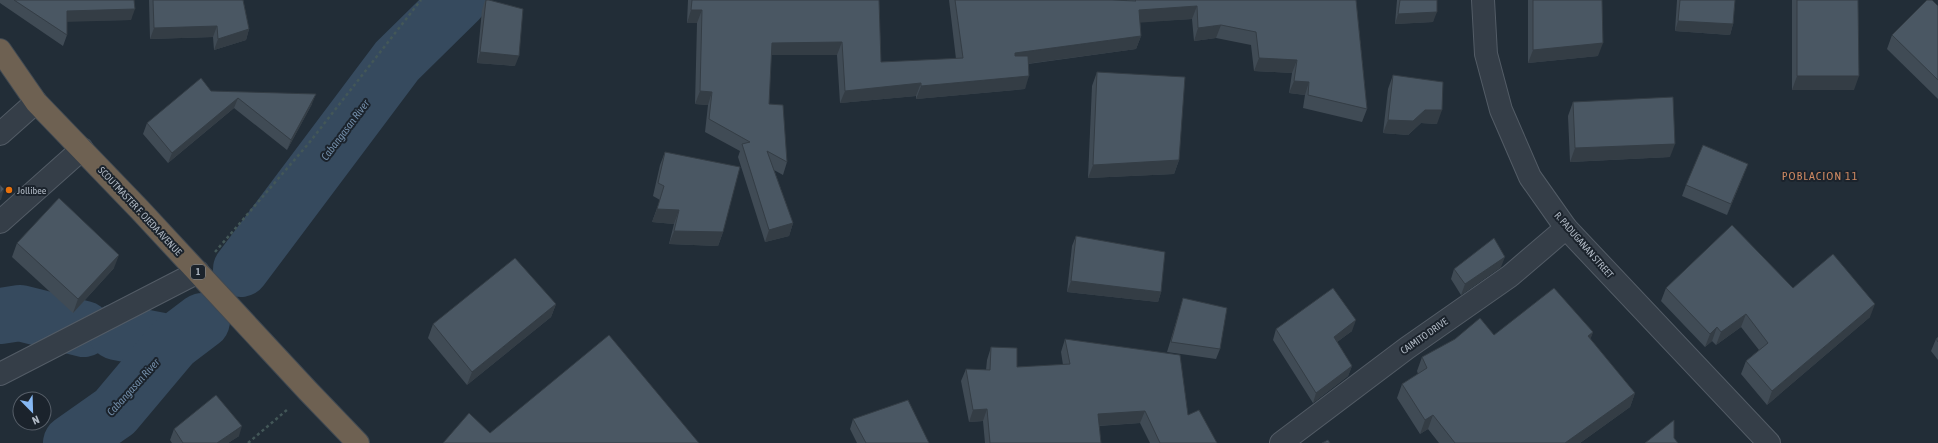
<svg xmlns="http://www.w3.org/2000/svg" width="1938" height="443" font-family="'Asap Condensed',sans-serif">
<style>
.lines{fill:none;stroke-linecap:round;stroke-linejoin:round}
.river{stroke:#364a5e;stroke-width:56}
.minor-casing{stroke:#535c66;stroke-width:24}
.highway-casing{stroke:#404952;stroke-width:24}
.path{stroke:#435758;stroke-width:2.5;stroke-dasharray:3 3;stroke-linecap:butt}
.minor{stroke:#353e48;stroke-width:22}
.highway{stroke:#6e6152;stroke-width:22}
.wall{fill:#404b55}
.shaded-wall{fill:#343d45}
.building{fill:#4a5763;stroke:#343d45}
.food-dot{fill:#e8710a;stroke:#1b232c;stroke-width:1.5}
.labels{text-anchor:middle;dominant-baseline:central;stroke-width:4;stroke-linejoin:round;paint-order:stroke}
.shield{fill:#1b232c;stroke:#838c96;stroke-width:1}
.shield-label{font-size:9px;font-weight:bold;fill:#b0b9c4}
.poi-label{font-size:10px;fill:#b0b9c4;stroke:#1b232c;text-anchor:start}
.street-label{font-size:10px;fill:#b0b9c4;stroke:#1b232c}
.water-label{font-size:11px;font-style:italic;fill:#718ca7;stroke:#1b232c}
.quarter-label{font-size:12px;letter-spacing:1px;fill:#ce8861;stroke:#1b232c}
</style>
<rect width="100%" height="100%" fill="#222d37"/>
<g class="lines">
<!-- river -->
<g class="river">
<path d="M 241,269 L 397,61 L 459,0"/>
<path d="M 0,316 L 20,313 L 84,329"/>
<path d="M 116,332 L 173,343"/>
<path d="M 71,443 L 115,412 L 173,343 L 202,321"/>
</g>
<!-- minor casing -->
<g class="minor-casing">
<g id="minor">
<path d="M 1483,0 L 1486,54 L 1501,110 L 1530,177 L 1566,228 L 1769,443"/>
<path d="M 0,134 L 36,102"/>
<path d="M 0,222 L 82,149"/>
<path d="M 0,374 L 198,272"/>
<path d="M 1281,443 L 1407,348 L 1510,276 L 1566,228"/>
</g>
</g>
<!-- highway casing -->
<g class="highway-casing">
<path id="highway" d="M 0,50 L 36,102 L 140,210 L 308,391 L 358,443"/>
</g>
<!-- path -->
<g class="path">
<path d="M 215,252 L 309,143 L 421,0"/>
<path d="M 248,443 L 288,409"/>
</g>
<!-- minor -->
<use href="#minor" class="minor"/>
<!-- highway -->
<use href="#highway" class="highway"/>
</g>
<!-- wall -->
<g class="wall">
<path d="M 0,0 L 134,0 L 131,20 L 67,21 L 67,35 L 63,46 L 0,3 Z"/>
<path d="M 149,0 L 243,0 L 249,29 L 246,40 L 214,50 L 213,37 L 150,39 Z"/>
<path d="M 485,0 L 515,66 L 477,63 L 482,10 Z"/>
<path d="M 688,0 L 879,0 L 881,62 L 956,59 L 949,0 L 1112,0 L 1127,1 L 1127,0 L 1356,0 L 1367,109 L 1362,122 L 1303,108 L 1305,95 L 1289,93 L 1292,73 L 1254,71 L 1251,45 L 1216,38 L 1194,41 L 1192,19 L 1140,22 L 1141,36 L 1136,49 L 1028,64 L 1025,89 L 916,99 L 916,96 L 840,103 L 837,55 L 771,55 L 769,104 L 787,162 L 783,175 L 774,170 L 793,223 L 789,236 L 765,242 L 738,157 L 740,151 L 705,132 L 708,105 L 695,104 L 697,23 L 687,23 Z"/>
<path d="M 1397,0 L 1437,0 L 1433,22 L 1395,24 Z"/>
<path d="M 1528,0 L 1602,0 L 1598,56 L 1528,63 Z"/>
<path d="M 1677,0 L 1735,0 L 1733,24 L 1730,35 L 1675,31 Z"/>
<path d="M 1792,0 L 1858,0 L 1854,90 L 1792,90 Z"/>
<path d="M 1938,6 L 1938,99 L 1887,49 L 1892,35 Z"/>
<path d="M 1097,72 L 1179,160 L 1174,174 L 1088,178 L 1092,86 Z"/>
<path d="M 1393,75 L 1437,124 L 1421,123 L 1408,135 L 1383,133 L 1388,89 Z"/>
<path d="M 211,91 L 312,104 L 287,150 L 234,108 L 168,163 L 143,134 L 147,123 Z"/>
<path d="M 1573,102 L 1670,157 L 1570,162 L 1568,116 Z"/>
<path d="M 665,152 L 723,232 L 718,246 L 669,244 L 674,224 L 652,222 L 660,200 L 653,196 L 660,165 Z"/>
<path d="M 1744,174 L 1727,215 L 1682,196 L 1686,185 Z"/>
<path d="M 1076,236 L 1161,292 L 1158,302 L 1067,292 L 1072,246 Z"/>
<path d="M 17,243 L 114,268 L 73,313 L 12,257 Z"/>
<path d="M 1501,267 L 1461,295 L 1451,279 L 1454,269 Z"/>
<path d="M 1666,288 L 1793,288 L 1870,317 L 1767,405 L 1741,374 L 1746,361 L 1759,350 L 1741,327 L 1716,345 L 1712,341 L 1705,347 L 1661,301 Z"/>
<path d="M 1183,298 L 1220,349 L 1216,359 L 1167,352 L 1180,309 Z"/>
<path d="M 556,304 L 551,317 L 467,385 L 428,338 L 433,324 Z"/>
<path d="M 1276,329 L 1352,331 L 1337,342 L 1352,366 L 1348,376 L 1313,403 L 1273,340 Z"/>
<path d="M 1593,332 L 1590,339 L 1635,393 L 1630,407 L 1580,443 L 1439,443 L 1428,429 L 1420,434 L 1397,398 L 1402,384 L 1418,374 L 1417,371 L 1422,357 L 1494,335 Z"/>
<path d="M 1938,337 L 1938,360 L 1931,351 L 1936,339 Z"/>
<path d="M 1065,339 L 1188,415 L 1217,443 L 1150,443 L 1140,423 L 1099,426 L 1101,443 L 985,443 L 983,421 L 969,422 L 961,381 L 966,369 L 986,370 L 987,360 L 991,347 L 1017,367 L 1063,365 L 1061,352 Z"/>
<path d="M 853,419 L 929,443 L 857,443 L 850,429 Z"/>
<path d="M 174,429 L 239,436 L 228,443 L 172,443 L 170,440 Z"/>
</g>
<!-- shaded-wall -->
<g class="shaded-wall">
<path d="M 1197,6 L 1192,19 L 1135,23 L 1139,10 Z"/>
<path d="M 135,9 L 131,20 L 64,22 L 67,11 Z"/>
<path d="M 691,10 L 702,10 L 697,23 L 687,23 Z"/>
<path d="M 1437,12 L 1433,22 L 1395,24 L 1398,14 Z"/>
<path d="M 1678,21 L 1733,24 L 1730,35 L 1675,31 Z"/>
<path d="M 1221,25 L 1216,38 L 1194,41 L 1198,28 Z"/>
<path d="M 217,26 L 213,37 L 150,39 L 154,28 Z"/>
<path d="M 249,29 L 246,40 L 214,50 L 218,39 Z"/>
<path d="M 1141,36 L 1136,49 L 1011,66 L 1015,53 Z"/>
<path d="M 842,42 L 837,55 L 767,55 L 772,43 Z"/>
<path d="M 1603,43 L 1598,56 L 1528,63 L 1533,50 Z"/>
<path d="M 480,52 L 519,56 L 515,66 L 477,63 Z"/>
<path d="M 1259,58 L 1297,60 L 1292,73 L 1254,71 Z"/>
<path d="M 1029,76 L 1025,89 L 916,99 L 921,86 Z"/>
<path d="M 1797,76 L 1859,76 L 1854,90 L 1792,90 Z"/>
<path d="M 1294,81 L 1309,82 L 1305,95 L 1289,93 Z"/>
<path d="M 921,83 L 916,96 L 840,103 L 845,91 Z"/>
<path d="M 700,91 L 712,92 L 708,105 L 695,104 Z"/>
<path d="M 316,94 L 312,104 L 287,150 L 291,140 Z"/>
<path d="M 238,98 L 234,108 L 168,163 L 172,153 Z"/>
<path d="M 1425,110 L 1442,110 L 1437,124 L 1421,123 L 1408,135 L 1383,133 L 1388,120 Z"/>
<path d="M 1675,144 L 1670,157 L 1570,162 L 1575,148 Z"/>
<path d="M 1179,160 L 1174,174 L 1088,178 L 1093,165 Z"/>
<path d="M 1748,164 L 1744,174 L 1727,215 L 1731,204 Z"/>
<path d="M 4,189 L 1,200 L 0,200 L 0,194 Z"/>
<path d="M 657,209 L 679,210 L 674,224 L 652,222 Z"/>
<path d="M 793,223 L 789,236 L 765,242 L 769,230 Z"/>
<path d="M 674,231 L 723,232 L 718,246 L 669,244 Z"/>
<path d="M 119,255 L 114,268 L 73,313 L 78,299 Z"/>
<path d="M 1505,257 L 1501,267 L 1461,295 L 1465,284 Z"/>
<path d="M 1071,281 L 1161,292 L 1158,302 L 1067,292 Z"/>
<path d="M 556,304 L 551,317 L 467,385 L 472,372 Z"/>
<path d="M 1875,304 L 1870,317 L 1767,405 L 1772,391 Z"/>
<path d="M 1746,314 L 1741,327 L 1716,345 L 1721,332 Z"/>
<path d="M 1356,320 L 1352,331 L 1330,347 L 1334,337 Z"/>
<path d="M 1717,327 L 1712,341 L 1705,347 L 1710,334 Z"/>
<path d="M 1593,332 L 1588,346 L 1588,336 Z"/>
<path d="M 1352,366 L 1348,376 L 1313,403 L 1316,393 Z"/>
<path d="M 1635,393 L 1630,407 L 1580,443 L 1565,443 Z"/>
<path d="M 987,409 L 983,421 L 969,422 L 973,410 Z"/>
<path d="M 1145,411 L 1140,423 L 1094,426 L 1098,414 Z"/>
<path d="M 1433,415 L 1428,429 L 1420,434 L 1425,420 Z"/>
<path d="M 242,426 L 239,436 L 228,443 L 217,443 Z"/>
</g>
<!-- building -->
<g class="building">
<path d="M 14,0 L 134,0 L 135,9 L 67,11 L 67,35 Z"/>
<path d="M 153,0 L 243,0 L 249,29 L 218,39 L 217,26 L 154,28 Z"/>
<path d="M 486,0 L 489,0 L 523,9 L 519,56 L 480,52 Z"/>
<path d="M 692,0 L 879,0 L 881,62 L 963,58 L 955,0 L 1112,0 L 1136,1 L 1135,0 L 1356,0 L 1367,109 L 1308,95 L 1309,82 L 1294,81 L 1297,60 L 1259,58 L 1256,32 L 1221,25 L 1198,28 L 1197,6 L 1139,10 L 1141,36 L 1015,53 L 1015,56 L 1028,56 L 1029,76 L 921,86 L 921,83 L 845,91 L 842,42 L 772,43 L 769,104 L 783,105 L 787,162 L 767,151 L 793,223 L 769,230 L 742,144 L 750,142 L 709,119 L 712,92 L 700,91 L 702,10 L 691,10 Z"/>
<path d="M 1400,0 L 1437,0 L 1437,12 L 1398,14 Z"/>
<path d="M 1533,0 L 1602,0 L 1603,43 L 1533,50 Z"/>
<path d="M 1680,0 L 1735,0 L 1733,24 L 1678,21 Z"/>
<path d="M 1797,0 L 1858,0 L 1859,76 L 1797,76 Z"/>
<path d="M 1927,0 L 1932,0 L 1938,6 L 1938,80 L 1892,35 Z"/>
<path d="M 1097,72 L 1185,77 L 1179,160 L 1093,165 Z"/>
<path d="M 1393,75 L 1443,82 L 1442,110 L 1425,110 L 1413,121 L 1388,120 Z"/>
<path d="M 201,78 L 211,91 L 316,94 L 291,140 L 238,98 L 172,153 L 147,123 Z"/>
<path d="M 1673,97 L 1675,144 L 1575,148 L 1573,102 Z"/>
<path d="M 1703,145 L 1748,164 L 1731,204 L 1686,185 Z"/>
<path d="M 665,152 L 740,167 L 723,232 L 674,231 L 679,210 L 657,209 L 664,186 L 658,183 Z"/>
<path d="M 0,185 L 4,189 L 0,194 Z"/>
<path d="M 59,198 L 119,255 L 78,299 L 17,243 Z"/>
<path d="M 1732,225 L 1793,288 L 1833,254 L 1875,304 L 1772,391 L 1746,361 L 1768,343 L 1746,314 L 1721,332 L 1717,327 L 1710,334 L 1666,288 Z"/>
<path d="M 1076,236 L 1165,252 L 1161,292 L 1071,281 Z"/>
<path d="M 1494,238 L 1505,257 L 1465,284 L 1454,269 Z"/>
<path d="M 515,258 L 556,304 L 472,372 L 433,324 Z"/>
<path d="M 1333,288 L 1356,320 L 1334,337 L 1352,366 L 1316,393 L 1276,329 Z"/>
<path d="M 1554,288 L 1593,332 L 1588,336 L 1635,393 L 1565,443 L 1455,443 L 1433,415 L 1425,420 L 1402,384 L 1427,368 L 1422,357 L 1455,339 L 1480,318 L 1494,335 Z"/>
<path d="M 1183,298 L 1227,308 L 1220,349 L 1171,342 Z"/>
<path d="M 609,335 L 699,443 L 443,443 L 469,413 L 490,433 Z"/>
<path d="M 1938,337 L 1938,342 L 1936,339 Z"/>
<path d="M 1065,339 L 1180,355 L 1188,415 L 1199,410 L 1217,443 L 1160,443 L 1145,411 L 1098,414 L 1101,443 L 990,443 L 987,409 L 973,410 L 966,369 L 990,370 L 991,347 L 1017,348 L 1017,367 L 1070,364 Z"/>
<path d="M 216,395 L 242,426 L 217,443 L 183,443 L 174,429 Z"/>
<path d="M 908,400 L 929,443 L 866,443 L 853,419 Z"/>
<path d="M 1674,420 L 1674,438 L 1678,443 L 1645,443 Z"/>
<path d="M 1328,440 L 1330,443 L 1322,443 Z"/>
</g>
<!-- markers -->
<circle class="food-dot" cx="9" cy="190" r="4"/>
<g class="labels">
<!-- shield labels -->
<rect class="shield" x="191" y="265" width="14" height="14" rx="3"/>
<g class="shield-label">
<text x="198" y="272">1</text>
</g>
<!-- poi labels -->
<g class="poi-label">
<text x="17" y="190">Jollibee</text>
</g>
<!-- street labels -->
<g class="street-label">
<text transform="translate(140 211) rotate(47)">SCOUTMASTER F. OJEDA AVENUE</text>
<text transform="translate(1584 245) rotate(49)">R. PADUGANAN STREET</text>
<text transform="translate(1424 336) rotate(-35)">CAIMITO DRIVE</text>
</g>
<!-- water labels -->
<g class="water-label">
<text transform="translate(345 130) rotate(-53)">Cabangasan River</text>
<text transform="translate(133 387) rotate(-48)">Cabangasan River</text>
</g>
<!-- quarter labels -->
<g class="quarter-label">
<text x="1820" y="176">POBLACION 11</text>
</g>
</g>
<!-- north arrow -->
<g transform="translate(32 411) rotate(157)"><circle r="19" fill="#1b232c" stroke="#575f69"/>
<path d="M0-3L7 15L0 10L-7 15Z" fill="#86b8f3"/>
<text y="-6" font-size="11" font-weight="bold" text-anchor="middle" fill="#b0b9c4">N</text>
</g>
</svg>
